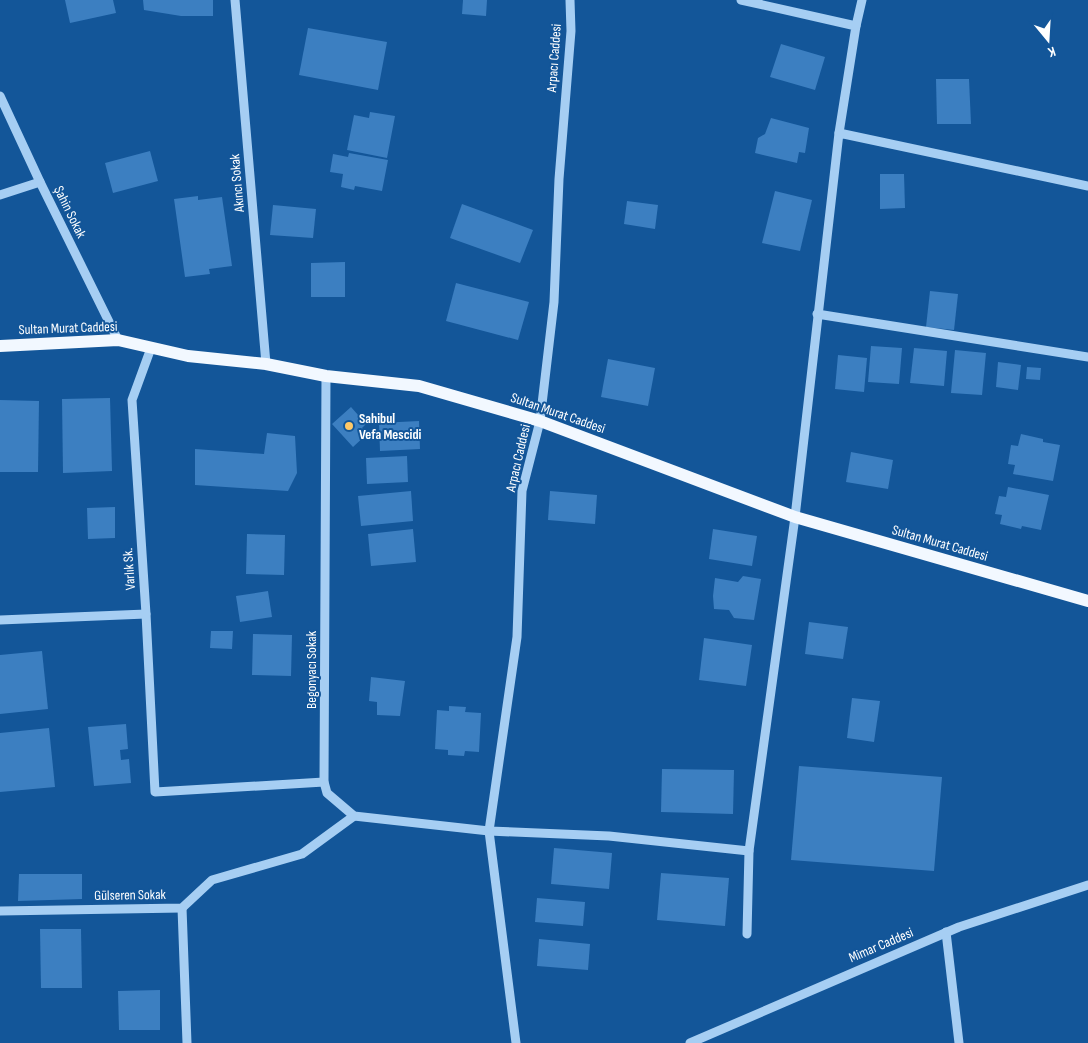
<svg xmlns="http://www.w3.org/2000/svg" width="1088" height="1043" font-family="'Sofia Sans Condensed',sans-serif">
<style>
.building{fill:#3c7fc1}
.lines{fill:none;stroke-linecap:round;stroke-linejoin:round}
.minor{stroke:#a6cef3;stroke-width:9}
.major{stroke:#f2f8ff;stroke-width:12}
.poi-dot{fill:#ffc968;stroke:#135699;stroke-width:2}
.labels{text-anchor:middle;dominant-baseline:central;stroke-width:4;stroke-linejoin:round;paint-order:stroke}
.street-label{font-size:14px;fill:#fff;stroke:#135699}
.poi-label{font-size:14px;font-weight:bold;fill:#fff;stroke:#135699;text-anchor:start}
</style>
<rect width="100%" height="100%" fill="#135699"/>
<!-- building -->
<g class="building">
<path d="M 65,0 L 113,0 L 116,13 L 70,23 Z"/>
<path d="M 143,0 L 213,0 L 213,16 L 181,16 L 144,10 Z"/>
<path d="M 463,0 L 487,0 L 486,16 L 462,14 Z"/>
<path d="M 308,28 L 387,42 L 378,90 L 299,75 Z"/>
<path d="M 781,44 L 825,57 L 815,90 L 770,77 Z"/>
<path d="M 936,79 L 969,79 L 971,124 L 937,124 Z"/>
<path d="M 370,112 L 395,116 L 387,158 L 347,150 L 354,115 L 369,118 Z"/>
<path d="M 771,118 L 809,128 L 805,153 L 799,152 L 797,163 L 755,153 L 758,138 L 765,134 Z"/>
<path d="M 150,151 L 158,181 L 113,193 L 105,163 Z"/>
<path d="M 349,153 L 388,160 L 382,191 L 355,186 L 354,190 L 341,187 L 343,174 L 330,172 L 333,154 L 348,157 Z"/>
<path d="M 880,174 L 904,174 L 905,208 L 880,209 Z"/>
<path d="M 775,191 L 812,200 L 800,251 L 762,243 Z"/>
<path d="M 198,196 L 198,200 L 222,197 L 232,266 L 209,269 L 210,274 L 185,277 L 174,199 Z"/>
<path d="M 627,201 L 658,205 L 655,229 L 624,224 Z"/>
<path d="M 462,204 L 533,230 L 520,263 L 450,238 Z"/>
<path d="M 273,205 L 316,209 L 313,238 L 270,235 Z"/>
<path d="M 345,262 L 345,297 L 311,297 L 311,263 Z"/>
<path d="M 456,283 L 529,302 L 518,340 L 446,321 Z"/>
<path d="M 930,291 L 958,294 L 954,330 L 926,327 Z"/>
<path d="M 871,346 L 902,348 L 899,384 L 868,382 Z"/>
<path d="M 914,348 L 947,351 L 944,386 L 910,383 Z"/>
<path d="M 955,350 L 986,353 L 982,395 L 951,393 Z"/>
<path d="M 838,355 L 867,358 L 864,392 L 835,389 Z"/>
<path d="M 608,359 L 655,368 L 648,406 L 601,397 Z"/>
<path d="M 998,362 L 1021,365 L 1018,390 L 996,387 Z"/>
<path d="M 1027,367 L 1041,368 L 1040,380 L 1026,379 Z"/>
<path d="M 110,398 L 112,471 L 63,473 L 62,399 Z"/>
<path d="M 0,400 L 39,401 L 38,472 L 0,472 Z"/>
<path d="M 351,407 L 366,424 L 362,428 L 367,434 L 353,447 L 332,424 Z"/>
<path d="M 419,421 L 420,449 L 380,451 L 379,423 Z"/>
<path d="M 267,433 L 295,436 L 297,473 L 288,491 L 195,485 L 195,449 L 264,454 Z"/>
<path d="M 1021,434 L 1043,439 L 1043,442 L 1060,445 L 1053,481 L 1013,474 L 1015,465 L 1008,464 L 1011,445 L 1018,446 Z"/>
<path d="M 851,452 L 893,460 L 888,489 L 846,482 Z"/>
<path d="M 407,456 L 408,482 L 367,484 L 366,458 Z"/>
<path d="M 1008,487 L 1049,495 L 1041,530 L 1022,526 L 1021,529 L 1000,524 L 1002,515 L 995,514 L 999,496 L 1006,497 Z"/>
<path d="M 411,491 L 413,521 L 361,526 L 358,496 Z"/>
<path d="M 550,491 L 597,495 L 595,524 L 548,520 Z"/>
<path d="M 115,507 L 115,538 L 88,539 L 87,508 Z"/>
<path d="M 413,529 L 416,562 L 371,566 L 368,534 Z"/>
<path d="M 713,529 L 757,536 L 752,566 L 709,559 Z"/>
<path d="M 247,534 L 285,535 L 284,575 L 246,574 Z"/>
<path d="M 743,576 L 761,579 L 754,620 L 734,618 L 729,610 L 714,609 L 713,596 L 715,578 L 738,582 Z"/>
<path d="M 268,591 L 272,617 L 240,622 L 236,596 Z"/>
<path d="M 809,622 L 848,627 L 843,659 L 805,654 Z"/>
<path d="M 211,631 L 233,631 L 232,649 L 210,648 Z"/>
<path d="M 253,634 L 292,635 L 291,676 L 252,675 Z"/>
<path d="M 704,638 L 752,645 L 746,686 L 699,680 Z"/>
<path d="M 42,651 L 48,709 L 0,714 L 0,655 Z"/>
<path d="M 371,677 L 405,681 L 400,716 L 377,715 L 377,702 L 369,701 Z"/>
<path d="M 852,698 L 880,701 L 874,742 L 847,738 Z"/>
<path d="M 449,706 L 466,707 L 465,712 L 481,713 L 479,752 L 465,751 L 464,756 L 448,755 L 448,750 L 435,749 L 437,710 L 449,711 Z"/>
<path d="M 126,724 L 128,749 L 120,750 L 121,760 L 129,759 L 131,783 L 94,786 L 88,727 Z"/>
<path d="M 49,728 L 55,787 L 0,792 L 0,733 Z"/>
<path d="M 799,766 L 942,777 L 934,871 L 791,860 Z"/>
<path d="M 662,769 L 734,770 L 733,814 L 661,812 Z"/>
<path d="M 554,848 L 612,853 L 609,889 L 551,884 Z"/>
<path d="M 661,873 L 729,878 L 725,926 L 657,920 Z"/>
<path d="M 19,874 L 82,874 L 82,899 L 18,901 Z"/>
<path d="M 537,898 L 585,902 L 583,926 L 535,922 Z"/>
<path d="M 40,929 L 81,929 L 82,988 L 41,988 Z"/>
<path d="M 539,939 L 590,944 L 588,970 L 537,966 Z"/>
<path d="M 160,990 L 160,1030 L 119,1030 L 118,991 Z"/>
</g>
<g class="lines">
<!-- minor -->
<g class="minor">
<path d="M 235,0 L 266,364"/>
<path d="M 741,0 L 856,26 L 839,133"/>
<path d="M 856,26 L 862,0"/>
<path d="M 0,96 L 40,182 L 118,340"/>
<path d="M 0,195 L 40,182"/>
<path d="M 817,314 L 1088,357"/>
<path d="M 151,348 L 132,400 L 146,614 L 155,792 L 324,782"/>
<path d="M 326,376 L 324,782 L 327,793 L 354,816 L 489,831 L 609,836 L 749,851"/>
<path d="M 0,620 L 146,614"/>
<path d="M 182,908 L 187,1043"/>
<path d="M 0,911 L 182,908 L 212,880 L 302,854 L 354,816"/>
<path d="M 946,932 L 959,1043"/>
<path d="M 747,934 L 749,851 L 795,517 L 839,133 L 1088,186"/>
<path d="M 516,1043 L 489,831 L 517,637 L 522,491 L 540,421 L 554,302 L 559,179 L 571,31 L 570,0"/>
<path d="M 690,1043 L 959,927 L 1088,885"/>
</g>
<!-- major -->
<path class="major" d="M 0,346 L 118,340 L 188,356 L 266,364 L 326,376 L 419,386 L 540,421 L 795,517 L 1088,601"/>
</g>
<!-- markers -->
<circle class="poi-dot" cx="349" cy="426" r="5"/>
<g class="labels">
<!-- street labels -->
<g class="street-label">
<text transform="translate(554 58) rotate(-86)">Arpacı Caddesi</text>
<text transform="translate(237 183) rotate(-95)">Akıncı Sokak</text>
<text transform="translate(70 212) rotate(64)">Şahin Sokak</text>
<text transform="translate(68 328) rotate(-2)">Sultan Murat Caddesi</text>
<text transform="translate(558 413) rotate(19)">Sultan Murat Caddesi</text>
<text transform="translate(518 458) rotate(-77)">Arpacı Caddesi</text>
<text transform="translate(940 543) rotate(16)">Sultan Murat Caddesi</text>
<text transform="translate(129 569) rotate(-94)">Varlık Sk.</text>
<text transform="translate(311 670) rotate(-90)">Begonyacı Sokak</text>
<text transform="translate(130 895) rotate(-1)">Gülseren Sokak</text>
<text transform="translate(881 945) rotate(-23)">Mimar Caddesi</text>
</g>
<!-- poi labels -->
<g class="poi-label">
<text x="359" y="418">Sahibul<tspan x="359" dy="16">Vefa Mescidi</tspan></text>
</g>
</g>
<!-- north arrow -->
<g transform="translate(1048 40) rotate(162)" stroke="#135699" stroke-width="4" paint-order="stroke">
<path d="M0-4L9 19L0 12L-9 19Z" fill="#ffffff"/>
<text y="-8" font-size="14" font-weight="bold" text-anchor="middle" fill="#ffffff">K</text>
</g>
</svg>
